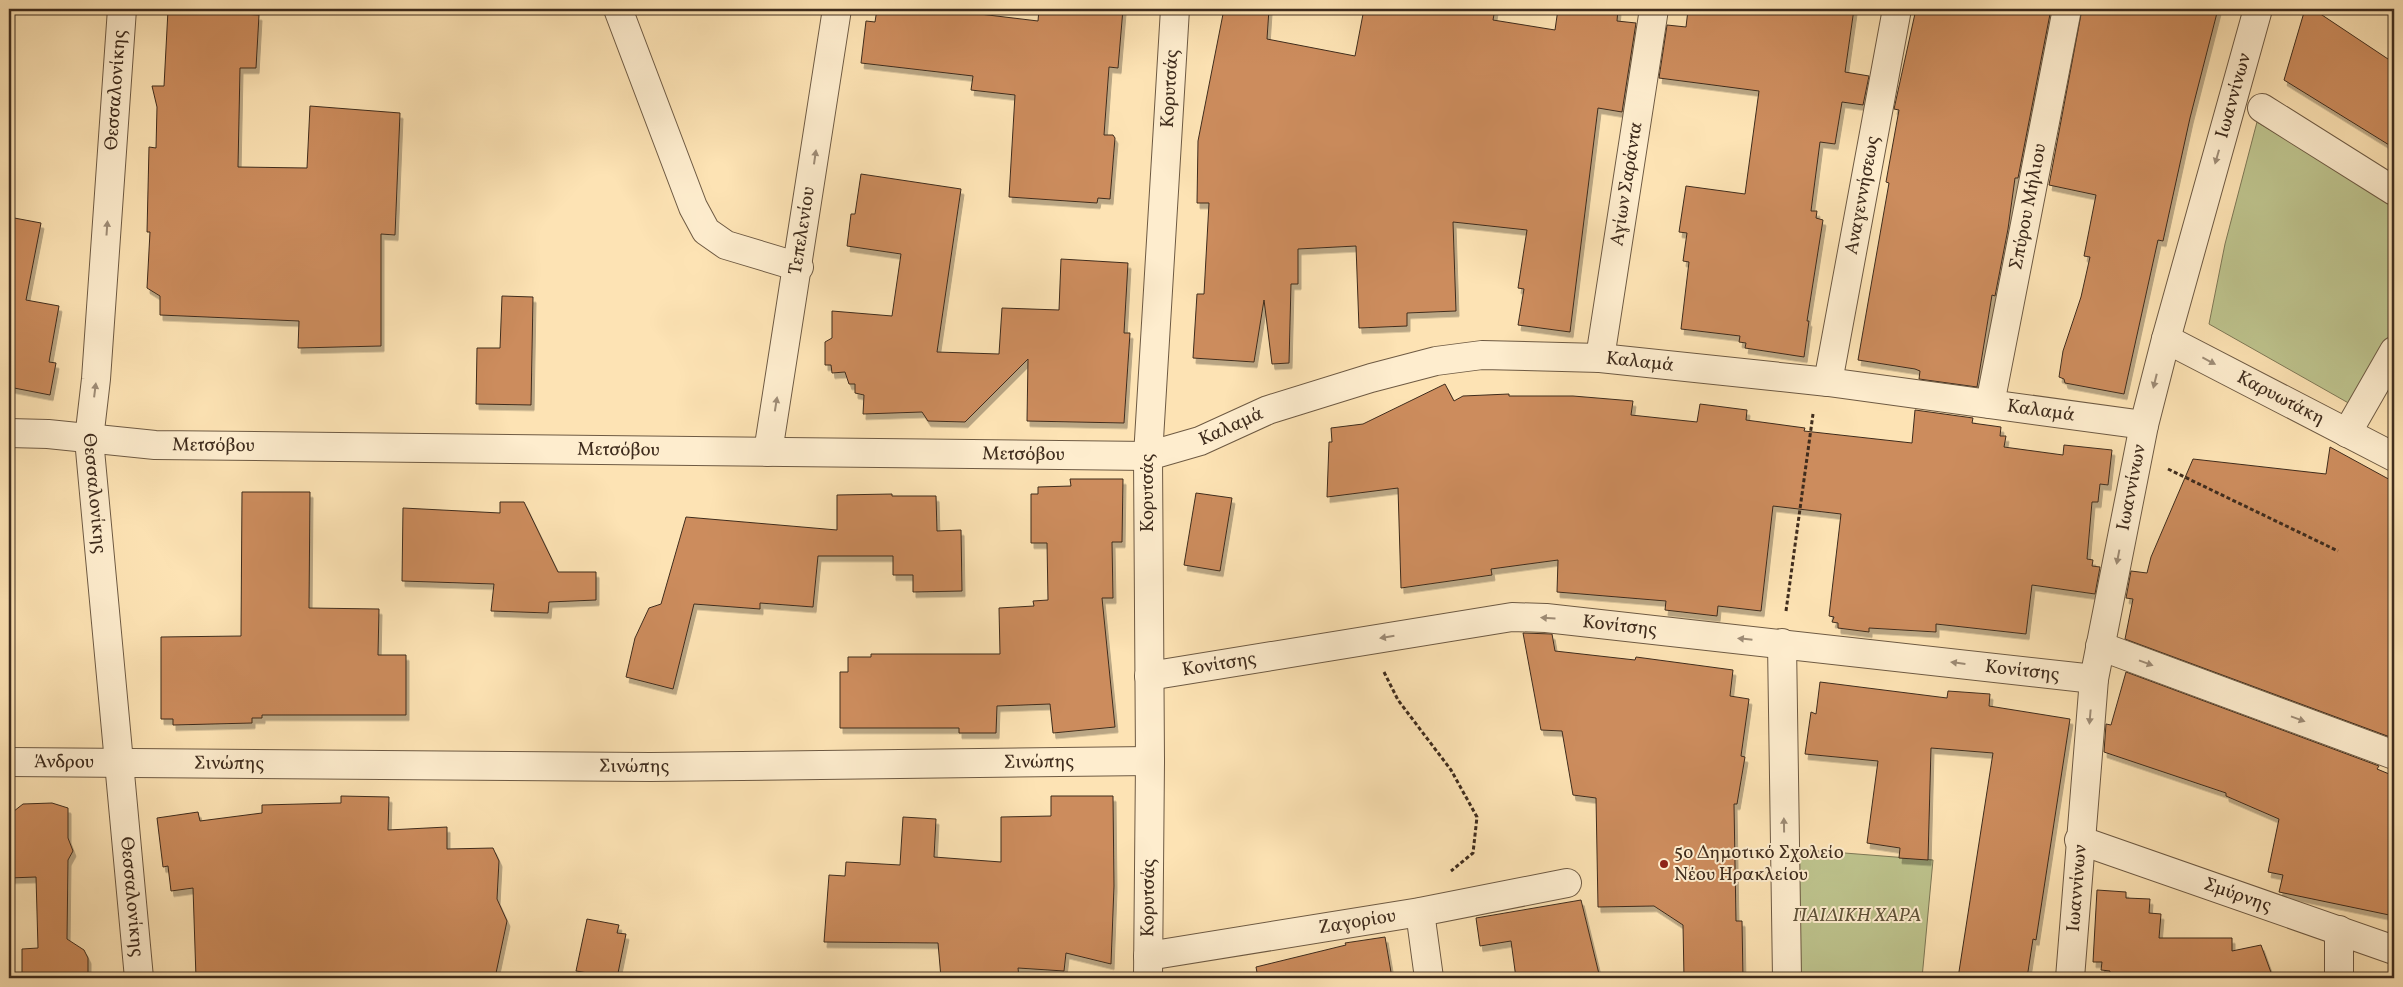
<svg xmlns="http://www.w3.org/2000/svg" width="2403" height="987" font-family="Vollkorn,serif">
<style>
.green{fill:#bec48e;stroke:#7e7856}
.building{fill:#cc8c5d;stroke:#3f2c1d;filter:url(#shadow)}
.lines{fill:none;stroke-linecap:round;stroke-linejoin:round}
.minor-casing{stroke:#6e5a43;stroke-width:30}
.path{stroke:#3f2c1d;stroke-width:3;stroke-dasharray:4 2.5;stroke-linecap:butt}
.minor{stroke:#feedce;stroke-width:28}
.oneway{fill:#9e8c76}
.poi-dot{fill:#8f2418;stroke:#feedce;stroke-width:2}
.labels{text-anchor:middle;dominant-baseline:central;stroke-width:4;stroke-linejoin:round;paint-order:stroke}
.street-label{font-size:19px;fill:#3f2c1d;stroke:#feedce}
.poi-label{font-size:19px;fill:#3f2c1d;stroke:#feedce;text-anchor:start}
.park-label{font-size:19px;font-style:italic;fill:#5f5239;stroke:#feedce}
</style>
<defs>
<filter id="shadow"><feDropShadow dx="3" dy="5.5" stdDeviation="0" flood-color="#0004"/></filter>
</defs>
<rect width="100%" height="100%" fill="#fde3b4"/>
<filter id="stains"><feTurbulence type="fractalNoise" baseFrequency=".004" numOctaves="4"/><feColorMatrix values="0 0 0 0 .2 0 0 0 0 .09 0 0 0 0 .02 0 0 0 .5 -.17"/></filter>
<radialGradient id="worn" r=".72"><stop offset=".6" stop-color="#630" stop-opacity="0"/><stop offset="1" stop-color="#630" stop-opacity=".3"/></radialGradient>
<!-- green -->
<g class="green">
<path d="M 2257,122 L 2394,204 L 2394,330 L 2352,405 L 2209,324 L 2225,244 Z"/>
<path d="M 1794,849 L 1933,860 L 1922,978 L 1796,978 Z"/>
</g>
<!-- building -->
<g class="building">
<path d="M 877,9 L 938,9 L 1038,21 L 1039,9 L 1123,9 L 1118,68 L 1109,67 L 1104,135 L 1113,135 L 1115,138 L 1110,199 L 1098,198 L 1097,203 L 1009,197 L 1015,95 L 971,90 L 973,76 L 861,63 L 866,21 L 875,22 Z"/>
<path d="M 1224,9 L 1269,9 L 1267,39 L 1355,56 L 1364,9 L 1495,9 L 1493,20 L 1555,30 L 1558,9 L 1618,9 L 1617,21 L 1636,23 L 1622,112 L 1598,108 L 1570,332 L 1518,325 L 1524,289 L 1518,288 L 1527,230 L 1453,222 L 1456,311 L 1407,313 L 1407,326 L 1359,328 L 1356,246 L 1298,249 L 1298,284 L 1291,284 L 1289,363 L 1272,364 L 1264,300 L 1254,362 L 1193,358 L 1197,294 L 1204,294 L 1209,203 L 1197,203 L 1198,141 Z"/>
<path d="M 1714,9 L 1854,9 L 1845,72 L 1869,76 L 1863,105 L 1842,102 L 1835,144 L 1820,142 L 1811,211 L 1817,211 L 1816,218 L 1823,220 L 1807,321 L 1809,321 L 1804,357 L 1745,348 L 1746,343 L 1739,342 L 1740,336 L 1681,329 L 1689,262 L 1683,261 L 1687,233 L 1679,232 L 1686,186 L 1745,194 L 1759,91 L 1659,78 L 1667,25 L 1686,27 L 1688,10 L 1713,14 Z"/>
<path d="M 1916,9 L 2051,9 L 2018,178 L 2015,178 L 2008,229 L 1995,296 L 1992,295 L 1977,387 L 1919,379 L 1920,371 L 1915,369 L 1858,360 L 1889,183 L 1886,182 L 1899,110 L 1894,109 Z"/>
<path d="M 2082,9 L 2218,9 L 2190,118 L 2163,241 L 2158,240 L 2124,394 L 2065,383 L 2064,379 L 2059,377 L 2063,351 L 2081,297 L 2090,257 L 2084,256 L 2096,195 L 2049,185 Z"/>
<path d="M 2305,9 L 2313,9 L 2394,63 L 2394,148 L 2284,80 Z"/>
<path d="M 168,10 L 259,15 L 256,68 L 240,68 L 238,167 L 307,168 L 310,106 L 400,113 L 395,235 L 381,234 L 381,346 L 298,348 L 299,321 L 160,315 L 160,296 L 147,288 L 150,232 L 147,232 L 149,147 L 156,148 L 157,107 L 152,86 L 164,86 Z"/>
<path d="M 861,174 L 961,189 L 937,352 L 999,354 L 1002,308 L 1059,310 L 1061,259 L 1128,263 L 1124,333 L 1130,333 L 1124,423 L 1027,421 L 1028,359 L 965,422 L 928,421 L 922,412 L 863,414 L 864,395 L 855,393 L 855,384 L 849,384 L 845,372 L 832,373 L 831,365 L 825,365 L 825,342 L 832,338 L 832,311 L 892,316 L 901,254 L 847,246 L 851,214 L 855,214 Z"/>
<path d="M 9,217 L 41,223 L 26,300 L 59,306 L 49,362 L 56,363 L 50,395 L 9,387 Z"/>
<path d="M 502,296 L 533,297 L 531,405 L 476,404 L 477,348 L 500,348 Z"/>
<path d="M 1445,384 L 1454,401 L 1463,396 L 1509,394 L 1509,396 L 1573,396 L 1633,401 L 1631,415 L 1697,422 L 1700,404 L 1747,410 L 1746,420 L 1805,428 L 1804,431 L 1912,443 L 1915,410 L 1973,418 L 1972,423 L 2001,427 L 2000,436 L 2006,436 L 2004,447 L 2063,455 L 2064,445 L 2112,450 L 2108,485 L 2100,484 L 2098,502 L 2092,502 L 2087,559 L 2093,560 L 2092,566 L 2100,567 L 2095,594 L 2032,585 L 2026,634 L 1936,624 L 1936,632 L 1869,628 L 1869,632 L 1838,628 L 1838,623 L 1832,622 L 1834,617 L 1829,616 L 1841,514 L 1773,506 L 1761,611 L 1718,606 L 1717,616 L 1665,610 L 1666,601 L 1557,592 L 1558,560 L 1491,569 L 1492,575 L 1401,588 L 1398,488 L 1327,497 L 1329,442 L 1332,442 L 1331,428 L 1363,424 Z"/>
<path d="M 2330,447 L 2394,482 L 2394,726 L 2390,737 L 2125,639 L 2133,599 L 2126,598 L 2131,571 L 2147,573 L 2151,557 L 2193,459 L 2326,474 Z"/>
<path d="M 1070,479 L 1123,479 L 1122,542 L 1112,542 L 1113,598 L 1102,598 L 1115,727 L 1053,733 L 1050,704 L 997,706 L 996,733 L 959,733 L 959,728 L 840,728 L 840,672 L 848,672 L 848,657 L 871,657 L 871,654 L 1000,654 L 999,608 L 1034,606 L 1033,601 L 1048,600 L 1047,543 L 1031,543 L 1031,494 L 1038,494 L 1038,487 L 1071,486 Z"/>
<path d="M 242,492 L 310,492 L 309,608 L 379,609 L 378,655 L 406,655 L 406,715 L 262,715 L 262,718 L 252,718 L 252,723 L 173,725 L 173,719 L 161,719 L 161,637 L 241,636 Z"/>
<path d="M 1196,493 L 1232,498 L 1220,571 L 1184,565 Z"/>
<path d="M 892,494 L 892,496 L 936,496 L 937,531 L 961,530 L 962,591 L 913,592 L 913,575 L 893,575 L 893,556 L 818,556 L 813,607 L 760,603 L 760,609 L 694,604 L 673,689 L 626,677 L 635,638 L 649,608 L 661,604 L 686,517 L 837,530 L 837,495 Z"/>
<path d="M 500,502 L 524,502 L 558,572 L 596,572 L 596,600 L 549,602 L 548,613 L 491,611 L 494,584 L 402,581 L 403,508 L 500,513 Z"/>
<path d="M 1523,633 L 1552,634 L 1555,651 L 1635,660 L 1636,657 L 1733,670 L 1730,696 L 1749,699 L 1741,756 L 1745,757 L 1737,804 L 1734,804 L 1736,921 L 1742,921 L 1743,978 L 1684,978 L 1683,925 L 1654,906 L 1598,907 L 1596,798 L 1573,795 L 1562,731 L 1541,730 Z"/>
<path d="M 2126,672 L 2379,766 L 2377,769 L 2394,776 L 2394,916 L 2279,892 L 2283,875 L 2268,872 L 2279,819 L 2226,796 L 2226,793 L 2104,752 L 2106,724 L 2111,725 Z"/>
<path d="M 1820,682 L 1947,698 L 1948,691 L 1990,694 L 1989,706 L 2070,719 L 2036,940 L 2033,939 L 2027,978 L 1958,978 L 1993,753 L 1931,748 L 1928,860 L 1899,858 L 1900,848 L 1867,843 L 1878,761 L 1805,754 L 1811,712 L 1816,714 Z"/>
<path d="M 341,796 L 389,797 L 388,830 L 447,827 L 447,849 L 493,848 L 499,861 L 497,899 L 507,921 L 495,978 L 196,978 L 193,888 L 171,891 L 168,866 L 163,867 L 157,818 L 198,812 L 200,821 L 262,813 L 262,805 L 341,803 Z"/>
<path d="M 1051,796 L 1113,796 L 1114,886 L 1111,964 L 1066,953 L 1064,971 L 1018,968 L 1019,978 L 941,978 L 938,943 L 824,942 L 829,875 L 845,876 L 846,862 L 900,865 L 903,817 L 936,819 L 934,857 L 1001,862 L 1001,817 L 1051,816 Z"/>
<path d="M 52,803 L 68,808 L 68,838 L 73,851 L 68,860 L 67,939 L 84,950 L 88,958 L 88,978 L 22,978 L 22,949 L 38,948 L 36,877 L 9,878 L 9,815 L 23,804 Z"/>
<path d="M 2097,890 L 2126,892 L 2126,898 L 2150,899 L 2149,913 L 2161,914 L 2159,938 L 2232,938 L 2232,951 L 2261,945 L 2273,978 L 2109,978 L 2110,971 L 2101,970 L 2102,962 L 2093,962 Z"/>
<path d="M 1581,900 L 1600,978 L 1516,978 L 1511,941 L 1480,946 L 1476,918 Z"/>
<path d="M 587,919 L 619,925 L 617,933 L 626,934 L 617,978 L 576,971 Z"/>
<path d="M 1385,937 L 1392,978 L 1258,978 L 1256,967 L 1346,945 L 1345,943 Z"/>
</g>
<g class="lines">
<!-- minor casing -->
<g class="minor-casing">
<g id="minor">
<path id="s1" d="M 122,9 L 96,379 L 89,439 L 139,978"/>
<path d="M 618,9 L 693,207 L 706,231 L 726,245 L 799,267"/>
<path d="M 2262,108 L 2394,191"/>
<path id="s2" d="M 2166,339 L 2394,457"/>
<path id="s3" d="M 1600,358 L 1654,9"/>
<path id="s4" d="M 1828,382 L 1897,9"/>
<path id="s5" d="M 1990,404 L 2067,9"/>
<path id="s6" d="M 9,433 L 48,434 L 155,445 L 1148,456 L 1200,441 L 1268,410 L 1371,378 L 1436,361 L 1482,355 L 1600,358 L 1828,382 L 2144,425"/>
<path d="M 2347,433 L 2394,351"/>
<path id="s7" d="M 768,452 L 837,9"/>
<path d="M 1782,643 L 1787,978"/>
<path d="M 2100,646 L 2394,755"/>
<path id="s8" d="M 1149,676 L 1512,617 L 1546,618 L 2094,679"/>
<path id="s9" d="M 9,762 L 651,767 L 1150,761"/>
<path id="s10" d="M 2079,840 L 2394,950"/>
<path d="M 1420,912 L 1429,978"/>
<path id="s11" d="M 1148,956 L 1420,912 L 1567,883"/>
<path id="s12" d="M 1148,978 L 1150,761 L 1148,456 L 1175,9"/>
<path id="s13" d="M 2070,978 L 2094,679 L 2144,425 L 2166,339 L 2258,9"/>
<path d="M 2339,978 L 2339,930"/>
</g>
</g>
<!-- path -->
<g class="path">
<path d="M 2168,469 L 2338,551"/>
<path d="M 1786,611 L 1813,414"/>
<path d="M 1384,672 L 1398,700 L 1451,770 L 1477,817 L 1473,853 L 1451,871"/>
</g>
<!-- minor -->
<use href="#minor" class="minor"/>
</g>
<!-- one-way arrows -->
<defs><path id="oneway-solid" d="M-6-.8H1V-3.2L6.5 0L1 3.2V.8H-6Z" transform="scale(1.25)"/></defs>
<g class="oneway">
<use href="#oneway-solid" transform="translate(815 157) rotate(-82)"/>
<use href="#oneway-solid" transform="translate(2217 157) rotate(106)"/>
<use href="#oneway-solid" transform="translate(107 228) rotate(-86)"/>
<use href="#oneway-solid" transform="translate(2209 361) rotate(28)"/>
<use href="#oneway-solid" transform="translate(2155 381) rotate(104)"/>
<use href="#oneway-solid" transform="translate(95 390) rotate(-83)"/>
<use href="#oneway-solid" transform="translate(776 404) rotate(-81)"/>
<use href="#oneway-solid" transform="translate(2118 557) rotate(101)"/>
<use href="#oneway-solid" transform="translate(1548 618) rotate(-176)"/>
<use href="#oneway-solid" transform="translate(1387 637) rotate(171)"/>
<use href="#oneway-solid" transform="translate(1745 639) rotate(-174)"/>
<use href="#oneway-solid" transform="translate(1958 663) rotate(-173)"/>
<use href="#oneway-solid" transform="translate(2146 663) rotate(20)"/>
<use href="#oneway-solid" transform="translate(2090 717) rotate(95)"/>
<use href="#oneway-solid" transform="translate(2298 719) rotate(20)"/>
<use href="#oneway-solid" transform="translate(1784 825) rotate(-91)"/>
</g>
<!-- markers -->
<circle class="poi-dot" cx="1664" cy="864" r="5"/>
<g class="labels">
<!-- street labels -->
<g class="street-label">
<text stroke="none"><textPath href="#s12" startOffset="890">Κορυτσάς</textPath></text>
<text transform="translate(116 90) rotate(-86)">Θεσσαλονίκης</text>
<text stroke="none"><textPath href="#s13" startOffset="900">Ιωαννίνων</textPath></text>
<text stroke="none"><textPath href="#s3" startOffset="176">Αγίων Σαράντα</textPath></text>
<text stroke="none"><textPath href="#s4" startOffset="190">Αναγεννήσεως</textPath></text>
<text stroke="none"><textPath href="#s5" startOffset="201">Σπύρου Μήλιου</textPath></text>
<text stroke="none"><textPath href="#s7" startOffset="224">Τεπελενίου</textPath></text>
<text stroke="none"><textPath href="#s6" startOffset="1648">Καλαμά</textPath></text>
<text stroke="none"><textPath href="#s2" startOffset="129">Καρυωτάκη</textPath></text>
<text stroke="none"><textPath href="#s6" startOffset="2052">Καλαμά</textPath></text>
<text stroke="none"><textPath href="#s6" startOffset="1228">Καλαμά</textPath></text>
<text stroke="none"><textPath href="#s6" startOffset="205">Μετσόβου</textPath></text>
<text stroke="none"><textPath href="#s6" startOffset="610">Μετσόβου</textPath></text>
<text stroke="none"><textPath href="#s6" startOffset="1015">Μετσόβου</textPath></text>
<text stroke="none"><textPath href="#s13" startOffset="495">Ιωαννίνων</textPath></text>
<text transform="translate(1148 493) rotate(-90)">Κορυτσάς</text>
<text stroke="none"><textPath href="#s1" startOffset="486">Θεσσαλονίκης</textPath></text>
<text stroke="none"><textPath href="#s8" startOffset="476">Κονίτσης</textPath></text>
<text stroke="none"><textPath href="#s8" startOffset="71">Κονίτσης</textPath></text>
<text stroke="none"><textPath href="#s8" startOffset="881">Κονίτσης</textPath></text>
<text stroke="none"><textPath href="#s9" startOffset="55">Άνδρου</textPath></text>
<text stroke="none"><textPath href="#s9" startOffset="220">Σινώπης</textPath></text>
<text stroke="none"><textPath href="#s9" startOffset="1030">Σινώπης</textPath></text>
<text stroke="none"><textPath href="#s9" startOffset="625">Σινώπης</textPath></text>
<text stroke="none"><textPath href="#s13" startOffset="90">Ιωαννίνων</textPath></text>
<text stroke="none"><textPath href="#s10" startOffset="168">Σμύρνης</textPath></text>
<text stroke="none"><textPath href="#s1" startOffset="891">Θεσσαλονίκης</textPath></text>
<text stroke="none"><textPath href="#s12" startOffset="80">Κορυτσάς</textPath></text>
<text stroke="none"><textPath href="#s11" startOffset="212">Ζαγορίου</textPath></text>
</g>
<!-- poi labels -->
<g class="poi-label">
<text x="1674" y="853">5ο Δημοτικό Σχολείο<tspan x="1674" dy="22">Νέου Ηρακλείου</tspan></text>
</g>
<!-- park labels -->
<g class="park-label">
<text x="1857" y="916">ΠΑΙΔΙΚΗ ΧΑΡΑ</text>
</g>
</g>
<!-- margin -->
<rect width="2403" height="987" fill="none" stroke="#fde3b4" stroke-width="30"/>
<rect x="10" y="10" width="2383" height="967" fill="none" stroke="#3f2c1d" stroke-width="2.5"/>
<rect x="15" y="15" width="2373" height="957" fill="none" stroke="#3f2c1d"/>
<rect width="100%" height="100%" filter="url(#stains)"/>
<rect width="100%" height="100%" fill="url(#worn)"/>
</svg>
